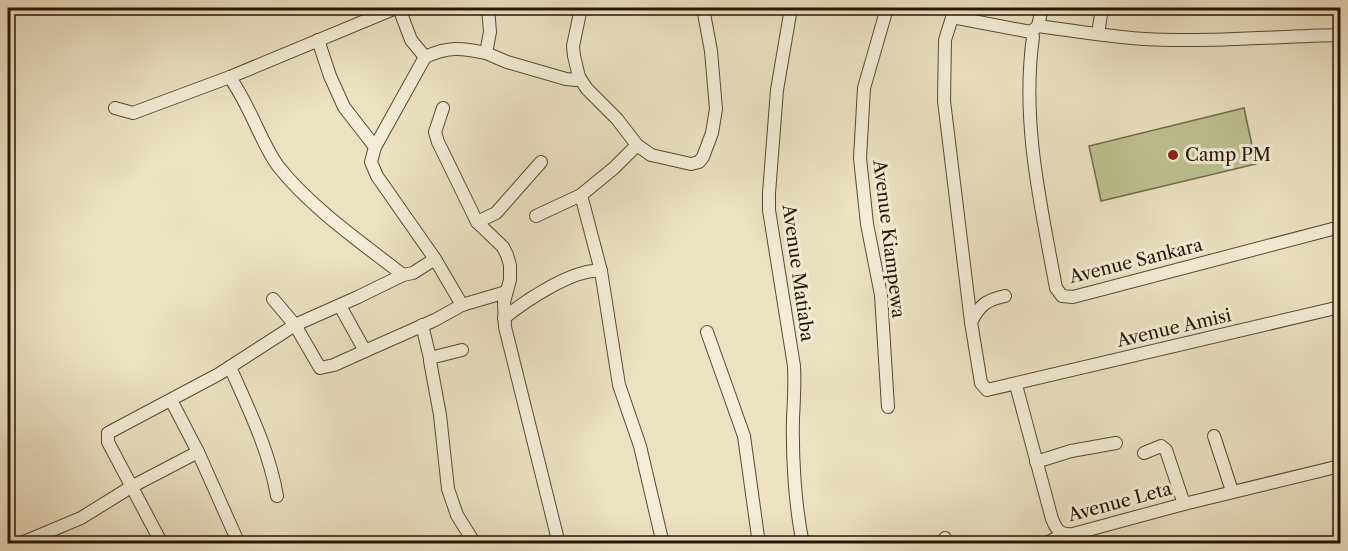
<svg xmlns="http://www.w3.org/2000/svg" width="1348" height="551" font-family="'Libre Caslon Text',serif">
<style>
.green{fill:#bcc290;stroke:#716c4a;stroke-width:1.5}
.lines{fill:none;stroke-linecap:round;stroke-linejoin:round}
.minor-casing{stroke:#584932;stroke-width:14}
.minor{stroke:#f3ecd7;stroke-width:12}
.poi-dot{fill:#8f2418;stroke:#f3ecd7;stroke-width:2}
.labels{text-anchor:middle;dominant-baseline:central;stroke-width:6;stroke-linejoin:round;paint-order:stroke}
.poi-label{font-size:18px;fill:#261603;stroke:#f3ecd7;text-anchor:start}
.street-label{font-size:18px;fill:#261603;stroke:#f3ecd7}
</style>
<rect width="100%" height="100%" fill="#ece1c1"/>
<filter id="stains"><feTurbulence type="fractalNoise" baseFrequency=".00333" numOctaves="4"/><feColorMatrix values="0 0 0 0 .2 0 0 0 0 .09 0 0 0 0 .02 0 0 0 .5 -.17"/></filter>
<radialGradient id="worn" r=".72"><stop offset=".6" stop-color="#630" stop-opacity="0"/><stop offset="1" stop-color="#630" stop-opacity=".3"/></radialGradient>
<!-- green -->
<path class="green" d="M 1244,108 L 1256,164 L 1101,201 L 1089,146 Z"/>
<g class="lines">
<!-- minor casing -->
<g class="minor-casing">
<g id="minor">
<path d="M 399,8 L 411,40 L 425,57"/>
<path d="M 488,8 L 490,32 L 486,53 L 507,62 L 566,79 L 576,80 L 579,77"/>
<path d="M 581,8 L 573,46 L 574,56 L 579,77 L 587,89 L 617,119 L 637,145 L 651,155 L 691,164 L 699,162 L 703,157 L 712,133 L 716,109 L 711,51 L 703,8"/>
<path d="M 791,8 L 777,90 L 769,193 L 769,210 L 794,366 C 795,384 794,400 793,418 C 792,456 795,506 803,544"/>
<path d="M 887,8 L 864,88 L 860,158 L 867,224 L 881,295 L 888,407"/>
<path d="M 955,8 L 945,40 L 944,101 L 971,322 L 981,383 L 987,390 L 1340,307"/>
<path d="M 952,17 L 1031,32 L 1038,26 C 1083,32 1129,40 1175,40 C 1230,41 1285,36 1340,35"/>
<path d="M 1038,26 L 1042,8"/>
<path d="M 1031,32 L 1033,37 C 1021,122 1041,206 1056,288 L 1062,296 L 1073,297 L 1340,227"/>
<path d="M 1098,34 L 1102,8"/>
<path d="M 318,40 L 330,76 L 344,107 L 375,147"/>
<path d="M 230,77 C 236,87 243,98 248,109 C 258,128 265,148 278,166 C 310,207 362,243 403,275"/>
<path d="M 115,108 L 133,113 L 230,77 L 396,8"/>
<path d="M 443,108 L 435,132 L 438,142 L 477,222 L 503,247 L 507,255 L 510,265 L 510,280 L 504,302 L 505,327 L 559,544"/>
<path d="M 637,145 L 614,168 L 581,195 L 601,271 L 619,385 L 640,446 L 663,544"/>
<path d="M 536,216 L 581,195"/>
<path d="M 477,222 L 496,213 L 541,162"/>
<path d="M 273,299 L 295,325 L 320,368 L 334,365 L 365,351"/>
<path d="M 462,305 L 435,259 L 377,176 L 371,162 L 375,147 L 425,57 C 449,46 462,48 486,53"/>
<path d="M 340,306 L 365,351 L 435,320 L 462,305 L 506,292"/>
<path d="M 504,318 C 525,301 574,268 601,271"/>
<path d="M 971,322 C 980,305 986,300 1005,296"/>
<path d="M 422,325 L 430,358"/>
<path d="M 707,332 L 744,436 L 759,544"/>
<path d="M 462,350 L 430,358 L 430,361 L 440,415 L 448,489 L 457,515 L 475,544"/>
<path d="M 230,367 C 249,410 269,450 277,496"/>
<path d="M 1016,385 L 1052,519 C 1057,531 1060,535 1073,534 L 1184,504 L 1340,466"/>
<path d="M 171,400 L 198,452 L 239,544"/>
<path d="M 1214,436 L 1232,491"/>
<path d="M 1144,453 L 1161,446 L 1166,450 L 1184,504"/>
<path d="M 1036,462 L 1071,451 L 1116,443"/>
<path d="M 945,538 L 948,544"/>
<path d="M 19,544 L 81,518 L 131,487 L 198,452"/>
<path d="M 162,544 L 108,442 L 108,433 L 219,374 L 295,325 L 358,297 L 403,275 L 413,273 L 435,259"/>
<path d="M 1045,544 L 1062,535"/>
</g>
</g>
<!-- minor -->
<use href="#minor" class="minor"/>
</g>
<!-- markers -->
<circle class="poi-dot" cx="1173" cy="155" r="6"/>
<g class="labels">
<!-- poi labels -->
<g class="poi-label">
<text x="1185" y="155">Camp PM</text>
</g>
<!-- street labels -->
<g class="street-label">
<text transform="translate(889 239) rotate(83)">Avenue Kiampewa</text>
<text transform="translate(1136 261) rotate(-14)">Avenue Sankara</text>
<text transform="translate(798 273) rotate(82)">Avenue Matiaba</text>
<text transform="translate(1174 328) rotate(-13)">Avenue Amisi</text>
<text transform="translate(1120 502) rotate(-15)">Avenue Leta</text>
</g>
</g>
<!-- margin -->
<rect width="1348" height="551" fill="none" stroke="#ece1c1" stroke-width="30"/>
<rect x="9" y="9" width="1330" height="533" fill="none" stroke="#261603" stroke-width="3"/>
<rect x="15" y="15" width="1318" height="521" fill="none" stroke="#261603" stroke-width="1.5"/>
<rect width="100%" height="100%" filter="url(#stains)"/>
<rect width="100%" height="100%" fill="url(#worn)"/>
</svg>
